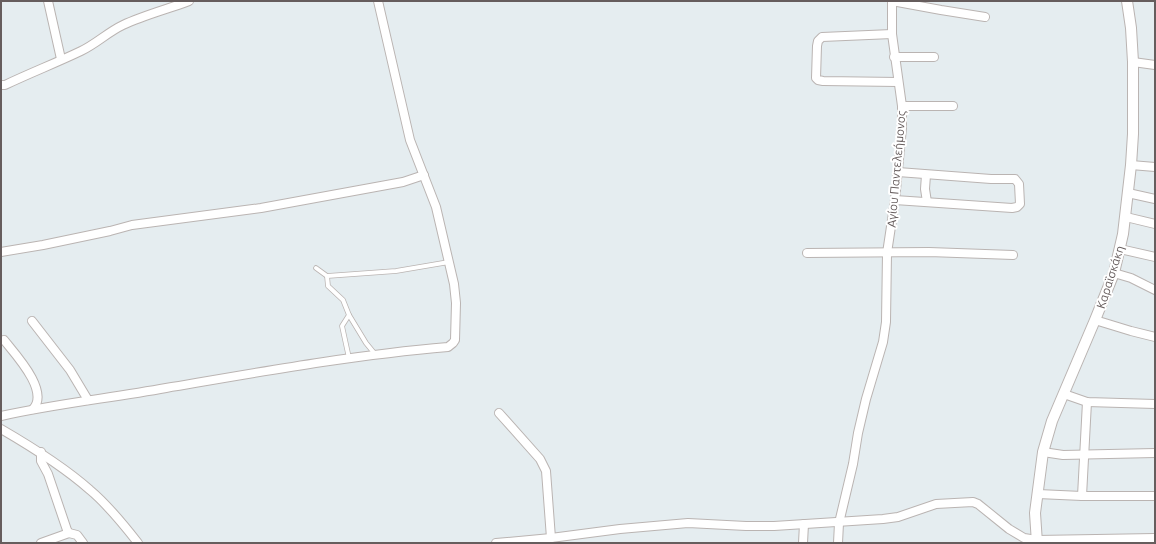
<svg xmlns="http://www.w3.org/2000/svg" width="1156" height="544" font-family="Ubuntu,sans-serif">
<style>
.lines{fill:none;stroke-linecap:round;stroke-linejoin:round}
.service-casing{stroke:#bab4b2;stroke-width:5.5}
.minor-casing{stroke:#bab4b2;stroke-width:10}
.tertiary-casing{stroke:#bab4b2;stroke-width:12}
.service{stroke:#fff;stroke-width:4}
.minor{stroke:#fff;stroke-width:8}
.tertiary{stroke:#fff;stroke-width:10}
.labels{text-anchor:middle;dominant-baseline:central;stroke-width:4;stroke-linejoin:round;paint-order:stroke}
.street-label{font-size:12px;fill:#665d5d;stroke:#fff}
</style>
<rect width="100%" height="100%" fill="#e5edf0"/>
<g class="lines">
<!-- service casing -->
<g class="service-casing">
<g id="service">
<path d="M 316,268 L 327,276 L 396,271 L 449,262"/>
<path d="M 327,276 L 328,286 L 343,300 L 349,315 L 366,343 L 375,354"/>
<path d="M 349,315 L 342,326 L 349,358"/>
</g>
</g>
<!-- minor casing -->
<g class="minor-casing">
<g id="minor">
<path d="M 48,1 L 61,59"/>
<path d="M 892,1 L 941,10 L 985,17"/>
<path d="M 892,34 L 822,37 L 818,41 L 817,46 L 816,78 L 818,80 L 823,81 L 898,82"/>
<path d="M 894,57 L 934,57"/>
<path d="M 1133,62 L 1155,65"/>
<path d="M 1,85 L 5,85 C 30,73 56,63 81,51 C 96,44 108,32 123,25 C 144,15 168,9 189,1"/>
<path d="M 902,106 L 953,106"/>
<path d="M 1131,165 L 1155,167"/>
<path d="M 926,175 L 925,189 L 927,202"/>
<path d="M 1128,193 L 1155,199"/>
<path d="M 895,200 L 1012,208 L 1017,207 L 1020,204 L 1019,184 L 1015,179 L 991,179 L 898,172"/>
<path d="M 1126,217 L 1155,224"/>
<path d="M 1120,249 L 1155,257"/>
<path d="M 1,252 L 43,245 L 110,231 L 132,225 L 261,208 L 403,182 L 424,175"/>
<path d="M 807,253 L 929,252 L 1013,255"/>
<path d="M 1114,273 L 1131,278 L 1155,290"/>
<path d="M 1095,320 L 1131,331 L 1155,337"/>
<path d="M 32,321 L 70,370 L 88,400"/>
<path d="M 4,340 C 15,354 50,391 33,409"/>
<path d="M 1064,394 L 1087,402 L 1155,404"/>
<path d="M 499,413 L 540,459 L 546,471 L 551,538"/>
<path d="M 1,416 C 55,404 111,398 166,388 C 260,372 353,355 448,347 L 453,343 L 455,340 L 456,303 L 454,284 L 436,207 L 410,140 L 378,1"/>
<path d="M 1,429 C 32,447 63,466 90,490 C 108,505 124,525 138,543"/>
<path d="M 41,452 L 41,461 L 48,474 L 67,530 L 69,533 L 77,535 L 83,543"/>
<path d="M 1043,452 L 1063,455 L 1155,453"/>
<path d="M 1038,494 L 1082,496 L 1155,496"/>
<path d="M 1082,496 L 1087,402"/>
<path d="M 41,543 L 69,533"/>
<path d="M 496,543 L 551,538 L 620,529 L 688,523 L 746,526 L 774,526 L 883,519 L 898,517 L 936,504 L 973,502 L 978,504 L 1009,529 L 1024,538 L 1037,540 L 1155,538"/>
<path d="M 803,543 L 804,524"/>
<path d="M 838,543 L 839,523 L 853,464 L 858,433 L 866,399 L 883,342 L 886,322 L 887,253 L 895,200 L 902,128 L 902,106 L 892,34 L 892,1"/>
</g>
</g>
<!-- tertiary casing -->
<g class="tertiary-casing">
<path id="tertiary" d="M 1037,543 L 1035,513 L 1043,452 L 1052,421 L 1095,320 L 1114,273 L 1123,234 L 1131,165 L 1133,134 L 1133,62 L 1131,28 L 1127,1"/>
</g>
<!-- service -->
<use href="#service" class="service"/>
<!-- minor -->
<use href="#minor" class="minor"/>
<!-- tertiary -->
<use href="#tertiary" class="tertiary"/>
</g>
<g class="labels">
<!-- street labels -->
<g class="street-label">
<text transform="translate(896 169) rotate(-85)">Αγίου Παντελεήμονος</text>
<text transform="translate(1110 277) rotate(-72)">Καραϊσκάκη</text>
</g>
</g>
<!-- border -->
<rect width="1156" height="544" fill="none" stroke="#665d5d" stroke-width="4"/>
</svg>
